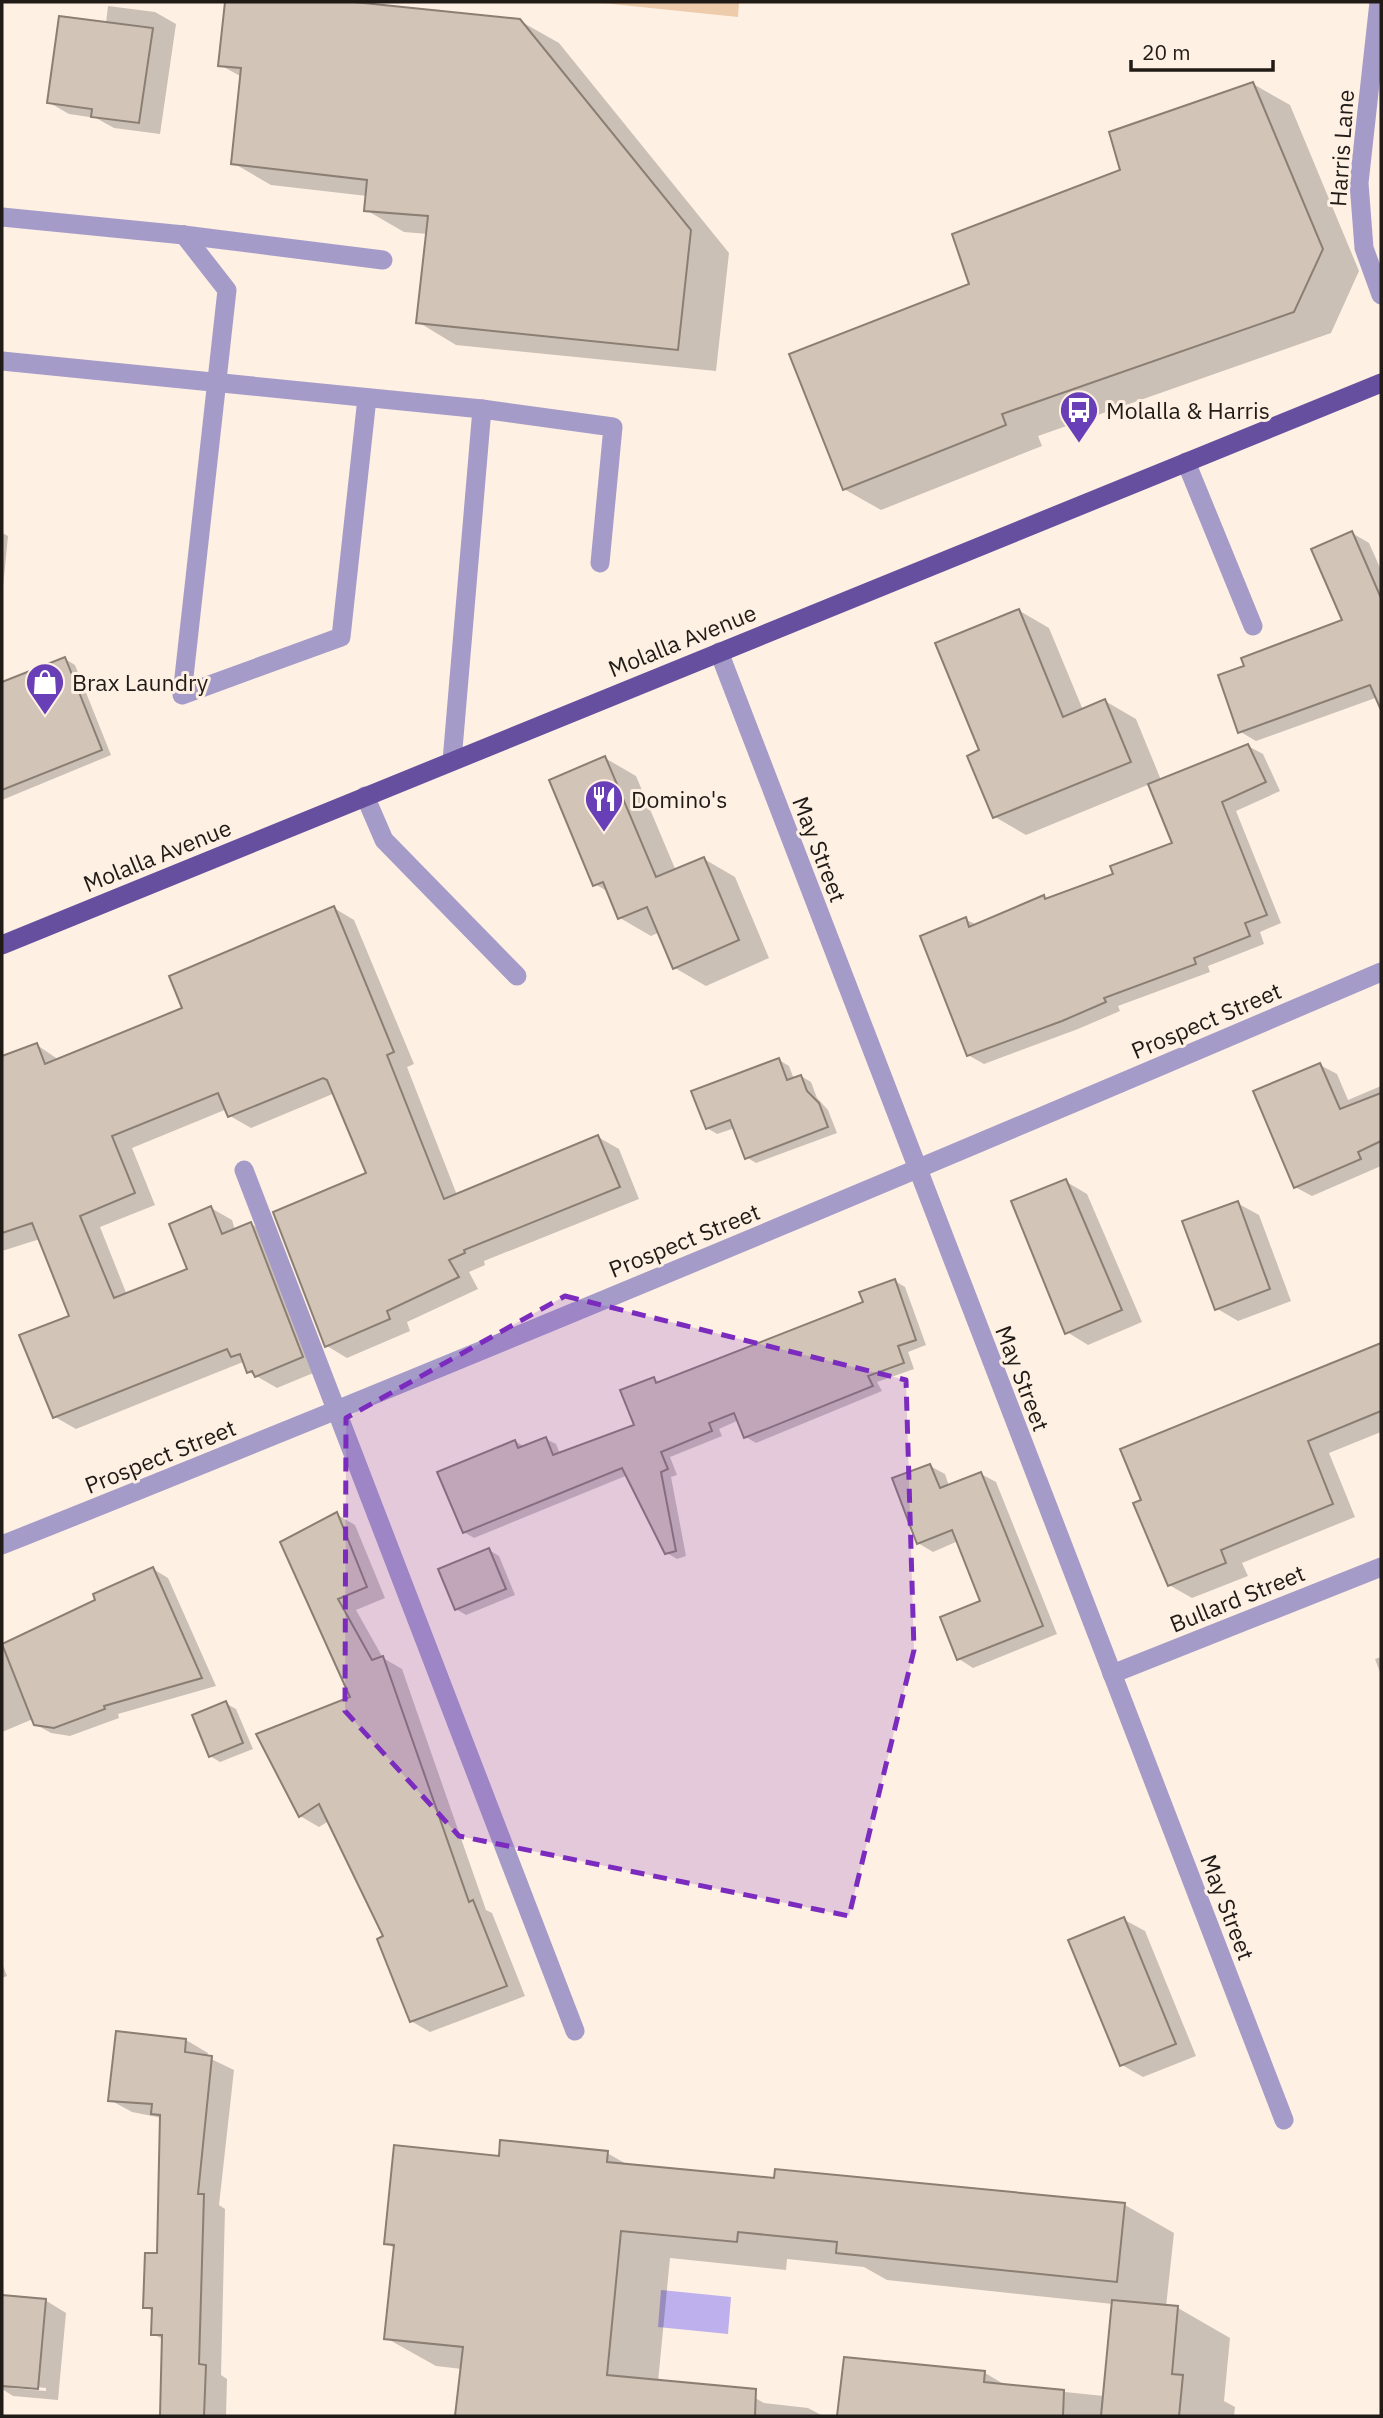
<svg xmlns="http://www.w3.org/2000/svg" width="1383" height="2418" font-family="'IBM Plex Sans',sans-serif">
<style>
.green{fill:#eecbab}
.water{fill:#beafed}
.shadow{fill:#0003;fill-rule:evenodd}
.building{fill:#d2c5b8;stroke:#8b7e73;stroke-width:2}
.lines{fill:none;stroke-linecap:round;stroke-linejoin:round}
.service{stroke:#a59bc8;stroke-width:19}
.minor{stroke:#a59bc8;stroke-width:19}
.primary{stroke:#674fa0;stroke-width:19}
.marked{fill:#7b2cbf;fill-opacity:0.2;stroke:#7b2cbf;stroke-width:5;stroke-dasharray:14 9;stroke-linejoin:round}
.labels{text-anchor:middle;dominant-baseline:central;stroke-width:6;stroke-linejoin:round;paint-order:stroke}
.street-label{font-size:23px;fill:#201b17;stroke:#fef0e3}
.poi-label{font-size:23px;fill:#201b17;stroke:#fef0e3;text-anchor:start}
</style>
<rect width="100%" height="100%" fill="#fef0e3"/>
<!-- green -->
<path class="green" d="M 592,2 L 739,2 L 738,17 Z"/>
<!-- water -->
<path class="water" d="M 661,2290 L 731,2297 L 728,2334 L 658,2327 Z"/>
<!-- shadow -->
<g class="shadow">
<path d="M 227,2 L 337,2 L 520,21 L 559,43 L 729,253 L 716,371 L 456,345 L 418,322 L 428,234 L 404,232 L 366,210 L 367,196 L 271,185 L 233,163 L 242,77 L 220,65 Z"/>
<path d="M 108,6 L 155,12 L 176,24 L 160,134 L 114,128 L 96,118 L 69,114 L 48,102 L 106,23 Z"/>
<path d="M 1253,84 L 1290,105 L 1359,271 L 1331,333 L 1038,436 L 1042,446 L 881,510 L 844,489 L 971,285 L 1122,171 Z"/>
<path d="M 2,533 L 8,536 L 2,597 Z"/>
<path d="M 1352,533 L 1369,543 L 1381,570 L 1381,696 L 1256,741 L 1239,731 L 1246,667 L 1344,621 Z"/>
<path d="M 1018,610 L 1049,628 L 1083,710 L 1105,701 L 1136,719 L 1161,780 L 1248,746 L 1263,754 L 1280,791 L 1236,811 L 1281,923 L 1260,932 L 1264,944 L 1208,966 L 1210,972 L 1118,1006 L 1120,1011 L 1078,1029 L 984,1064 L 968,1055 L 965,919 L 977,925 L 1044,897 L 1048,900 L 1116,875 L 1175,844 L 1150,784 L 1026,835 L 995,817 L 981,751 Z"/>
<path d="M 65,659 L 75,665 L 111,755 L 2,800 L 2,684 Z"/>
<path d="M 605,758 L 636,776 L 676,871 L 704,859 L 735,877 L 769,958 L 706,986 L 675,968 L 660,932 L 651,936 L 620,918 L 610,893 L 595,884 Z"/>
<path d="M 334,908 L 354,920 L 414,1064 L 407,1067 L 457,1195 L 598,1137 L 619,1149 L 639,1199 L 484,1261 L 485,1265 L 469,1272 L 478,1289 L 407,1322 L 410,1331 L 347,1358 L 327,1346 L 368,1174 L 335,1093 L 251,1128 L 230,1116 L 227,1109 L 132,1148 L 155,1205 L 100,1227 L 127,1295 L 190,1270 L 211,1208 L 232,1220 L 235,1230 L 251,1224 L 272,1236 L 323,1369 L 277,1388 L 249,1372 L 243,1362 L 76,1429 L 55,1417 L 71,1317 L 40,1239 L 2,1251 L 2,1058 L 37,1045 L 59,1060 L 185,1009 Z"/>
<path d="M 779,1060 L 789,1066 L 794,1079 L 801,1076 L 811,1082 L 817,1098 L 828,1110 L 837,1133 L 756,1163 L 746,1157 L 735,1128 L 717,1134 L 707,1128 Z"/>
<path d="M 1320,1065 L 1337,1074 L 1348,1100 L 1381,1086 L 1381,1166 L 1312,1196 L 1295,1187 Z"/>
<path d="M 1065,1181 L 1087,1194 L 1142,1322 L 1088,1345 L 1067,1332 Z"/>
<path d="M 1237,1203 L 1259,1215 L 1291,1301 L 1238,1321 L 1216,1308 Z"/>
<path d="M 895,1281 L 905,1287 L 926,1345 L 908,1352 L 914,1369 L 877,1382 L 882,1391 L 756,1443 L 746,1437 L 739,1420 L 719,1429 L 722,1436 L 670,1457 L 677,1475 L 671,1477 L 686,1556 L 677,1559 L 667,1553 L 628,1475 L 474,1538 L 464,1532 L 515,1441 L 525,1447 L 546,1439 L 556,1444 L 560,1454 L 636,1426 L 654,1379 L 661,1383 L 866,1303 Z"/>
<path d="M 1381,1345 L 1381,1432 L 1329,1453 L 1355,1517 L 1242,1563 L 1248,1576 L 1192,1598 L 1169,1585 L 1144,1501 L 1123,1450 Z"/>
<path d="M 930,1466 L 945,1474 L 949,1486 L 981,1474 L 996,1482 L 1057,1634 L 973,1668 L 959,1659 L 982,1602 L 958,1541 L 933,1552 L 918,1543 Z"/>
<path d="M 336,1514 L 355,1525 L 385,1598 L 356,1610 L 383,1658 L 402,1669 L 486,1910 L 492,1913 L 525,1996 L 430,2032 L 411,2021 L 386,1937 L 329,1821 L 319,1827 L 300,1816 L 352,1698 L 282,1543 Z"/>
<path d="M 489,1550 L 499,1556 L 515,1595 L 466,1615 L 456,1609 Z"/>
<path d="M 153,1569 L 168,1578 L 216,1686 L 118,1714 L 119,1718 L 70,1736 L 51,1733 L 35,1724 L 33,1719 L 2,1732 L 2,1646 L 98,1601 Z"/>
<path d="M 1381,1657 L 1381,1675 L 1375,1659 Z"/>
<path d="M 225,1703 L 236,1709 L 253,1749 L 220,1762 L 210,1756 Z"/>
<path d="M 1123,1919 L 1145,1931 L 1196,2056 L 1143,2077 L 1122,2065 Z"/>
<path d="M 2,1963 L 7,1976 L 2,1978 Z"/>
<path d="M 186,2040 L 208,2053 L 207,2057 L 234,2070 L 219,2205 L 225,2209 L 221,2375 L 227,2379 L 226,2416 L 162,2416 L 164,2340 L 153,2334 L 154,2312 L 145,2307 L 159,2255 L 162,2118 L 132,2112 L 110,2100 Z"/>
<path d="M 607,2153 L 630,2166 L 776,2180 L 1125,2205 L 1174,2233 L 1166,2307 L 1178,2308 L 1230,2338 L 1224,2401 L 1235,2407 L 1234,2416 L 839,2416 L 845,2359 L 985,2373 L 1007,2386 L 1104,2396 L 1113,2304 L 887,2280 L 864,2267 L 787,2259 L 786,2270 L 670,2258 L 658,2382 L 741,2390 L 764,2403 L 808,2408 L 823,2416 L 457,2416 L 462,2369 L 436,2366 L 386,2338 L 396,2249 L 386,2243 L 500,2158 Z"/>
<path d="M 2,2296 L 45,2300 L 66,2313 L 58,2400 L 13,2396 L 2,2389 ZM 7,2384 L 46,2388 L 46,2391 L 11,2388 Z"/>
</g>
<!-- building -->
<g class="building">
<path d="M 225,2 L 354,2 L 520,19 L 691,230 L 678,350 L 416,323 L 428,216 L 364,211 L 367,180 L 231,164 L 241,68 L 218,66 Z"/>
<path d="M 59,16 L 153,28 L 139,123 L 91,117 L 92,109 L 47,103 Z"/>
<path d="M 1253,82 L 1323,249 L 1294,312 L 1002,414 L 1006,425 L 843,490 L 789,354 L 969,284 L 952,234 L 1120,170 L 1109,132 Z"/>
<path d="M 1352,531 L 1381,598 L 1381,710 L 1370,685 L 1238,733 L 1218,675 L 1244,666 L 1241,658 L 1342,620 L 1311,549 Z"/>
<path d="M 1019,609 L 1063,717 L 1105,699 L 1131,762 L 993,818 L 967,756 L 979,750 L 935,643 Z"/>
<path d="M 65,657 L 102,750 L 2,790 L 2,682 Z"/>
<path d="M 1248,744 L 1266,782 L 1222,802 L 1267,915 L 1245,923 L 1250,936 L 1194,958 L 1196,964 L 1104,998 L 1106,1002 L 1062,1021 L 967,1056 L 920,936 L 966,917 L 969,927 L 1044,895 L 1045,899 L 1113,874 L 1110,866 L 1172,843 L 1148,784 Z"/>
<path d="M 605,756 L 656,877 L 704,857 L 739,940 L 673,969 L 647,907 L 618,919 L 603,882 L 593,886 L 549,780 Z"/>
<path d="M 334,906 L 394,1052 L 387,1055 L 444,1199 L 598,1135 L 620,1187 L 464,1250 L 465,1253 L 449,1260 L 459,1277 L 387,1311 L 390,1319 L 325,1347 L 273,1212 L 366,1173 L 327,1080 L 323,1078 L 228,1117 L 218,1093 L 112,1136 L 135,1193 L 80,1216 L 114,1298 L 187,1269 L 169,1224 L 211,1206 L 222,1234 L 251,1222 L 303,1357 L 255,1377 L 252,1371 L 247,1373 L 240,1354 L 231,1357 L 227,1349 L 53,1418 L 19,1335 L 69,1316 L 32,1223 L 2,1233 L 2,1056 L 37,1043 L 45,1064 L 182,1008 L 169,976 Z"/>
<path d="M 779,1058 L 787,1080 L 801,1075 L 807,1091 L 819,1103 L 828,1127 L 745,1159 L 730,1120 L 706,1129 L 691,1091 Z"/>
<path d="M 1320,1063 L 1340,1109 L 1381,1093 L 1381,1141 L 1358,1152 L 1361,1159 L 1294,1188 L 1253,1091 Z"/>
<path d="M 1066,1179 L 1122,1310 L 1065,1334 L 1011,1201 Z"/>
<path d="M 1238,1201 L 1270,1289 L 1215,1310 L 1182,1221 Z"/>
<path d="M 895,1279 L 916,1340 L 898,1346 L 904,1363 L 868,1376 L 873,1386 L 744,1438 L 734,1413 L 709,1423 L 712,1431 L 661,1452 L 668,1469 L 661,1472 L 676,1551 L 665,1554 L 622,1468 L 463,1533 L 437,1472 L 515,1440 L 518,1448 L 546,1437 L 553,1455 L 634,1425 L 620,1390 L 654,1377 L 656,1383 L 863,1302 L 859,1292 Z"/>
<path d="M 1381,1343 L 1381,1411 L 1308,1441 L 1333,1504 L 1221,1550 L 1226,1563 L 1168,1586 L 1133,1503 L 1141,1500 L 1120,1449 Z"/>
<path d="M 930,1464 L 940,1488 L 981,1472 L 1043,1626 L 957,1660 L 940,1617 L 980,1601 L 952,1530 L 917,1544 L 892,1478 Z"/>
<path d="M 337,1512 L 367,1587 L 338,1599 L 372,1660 L 383,1656 L 469,1902 L 473,1900 L 507,1986 L 410,2022 L 377,1939 L 383,1936 L 319,1804 L 299,1817 L 256,1734 L 350,1697 L 280,1542 Z"/>
<path d="M 489,1548 L 506,1589 L 455,1610 L 438,1569 Z"/>
<path d="M 153,1567 L 202,1678 L 104,1706 L 105,1709 L 54,1728 L 34,1725 L 2,1644 L 95,1600 L 93,1594 Z"/>
<path d="M 226,1701 L 243,1743 L 209,1757 L 192,1715 Z"/>
<path d="M 1124,1917 L 1176,2044 L 1120,2066 L 1068,1940 Z"/>
<path d="M 116,2031 L 186,2039 L 185,2052 L 212,2056 L 198,2194 L 204,2194 L 199,2364 L 206,2365 L 204,2416 L 160,2416 L 162,2335 L 151,2335 L 152,2308 L 143,2308 L 145,2253 L 157,2253 L 160,2115 L 151,2114 L 152,2104 L 108,2101 Z"/>
<path d="M 500,2140 L 608,2151 L 607,2162 L 774,2178 L 775,2169 L 1125,2203 L 1117,2282 L 836,2253 L 837,2242 L 738,2232 L 737,2242 L 621,2231 L 607,2375 L 756,2389 L 755,2416 L 455,2416 L 463,2347 L 384,2339 L 394,2245 L 384,2244 L 394,2145 L 499,2156 Z"/>
<path d="M 2,2295 L 46,2299 L 38,2389 L 2,2386 Z"/>
<path d="M 1112,2300 L 1178,2306 L 1172,2374 L 1183,2375 L 1179,2416 L 1101,2416 Z"/>
<path d="M 844,2357 L 985,2371 L 984,2382 L 1064,2390 L 1063,2416 L 837,2416 Z"/>
</g>
<g class="lines">
<!-- service -->
<g class="service">
<path d="M 184,235 L 227,290 L 182,695 L 341,637 L 367,398"/>
<path d="M 184,235 L 383,260"/>
<path d="M 2,361 L 482,409 L 452,761"/>
<path d="M 482,409 L 613,427 L 600,563"/>
<path d="M 1186,462 L 1253,626"/>
<path d="M 365,796 L 384,840 L 517,976"/>
<path d="M 244,1170 L 575,2031"/>
</g>
<!-- minor -->
<g class="minor">
<path d="M 1379,2 L 1359,183 L 1364,248 L 1381,295"/>
<path d="M 2,217 L 184,235"/>
<path d="M 719,652 L 1284,2120"/>
<path d="M 2,1545 C 464,1361 923,1168 1381,972"/>
<path d="M 1112,1674 L 1381,1567"/>
</g>
<!-- primary -->
<path class="primary" d="M 2,945 L 1381,383"/>
</g>
<!-- marked area -->
<path class="marked" d="M 565,1296 L 906,1380 L 914,1650 L 849,1916 L 459,1836 L 345,1711 L 346,1418 Z"/>
<!-- icons -->
<defs>
<g id="bus-pin" transform="scale(2.0125)"><path d="M0 17L-7.5 6A9.5 9.5 0 1 1 7.5 6Z" fill="#693fb7" stroke="#fef0e3"/><path d="M-5-6H5V4H4V6H2V4H-2V6H-4V4H-5ZM-3.5-4V0h7V-4ZM-3.5 1.2v1.5H-2V1.2ZM2 1.2v1.5H3.5V1.2Z" fill="#fff"/></g>
<g id="shop-pin" transform="scale(2.0125)"><path d="M0 17L-7.5 6A9.5 9.5 0 1 1 7.5 6Z" fill="#693fb7" stroke="#fef0e3"/><path d="M-5-2.5h2.3a2.7 3.5 0 0 1 5.4 0H5L5.5 6h-11ZM-1.5-2.5h3a1.5 2.3 0 0 0-3 0Z" fill="#fff"/></g>
<g id="restaurant-pin" transform="scale(2.0125)"><path d="M0 17L-7.5 6A9.5 9.5 0 1 1 7.5 6Z" fill="#693fb7" stroke="#fef0e3"/><path d="M-5-6h1v4h1v-4h1v4h1v-4h1v5L-1.5 .5V6h-2V.5L-5-1ZM5-6V6H3V1.5H1.5Q1.5-4 5-6Z" fill="#fff"/></g>
</defs>
<g fill-rule="evenodd">
<use href="#bus-pin" x="1079" y="410"/>
<use href="#shop-pin" x="45" y="682"/>
<use href="#restaurant-pin" x="604" y="799"/>
</g>
<g class="labels">
<!-- street labels -->
<g class="street-label">
<text transform="translate(1341 148) rotate(-86)">Harris Lane</text>
<text transform="translate(682 640) rotate(-22)">Molalla Avenue</text>
<text transform="translate(820 849) rotate(69)">May Street</text>
<text transform="translate(157 855) rotate(-22)">Molalla Avenue</text>
<text transform="translate(1206 1020) rotate(-23)">Prospect Street</text>
<text transform="translate(684 1240) rotate(-22)">Prospect Street</text>
<text transform="translate(1023 1378) rotate(69)">May Street</text>
<text transform="translate(160 1456) rotate(-22)">Prospect Street</text>
<text transform="translate(1237 1598) rotate(-22)">Bullard Street</text>
<text transform="translate(1228 1907) rotate(69)">May Street</text>
</g>
<!-- poi labels -->
<g class="poi-label">
<text x="1106" y="410">Molalla &amp; Harris</text>
<text x="72" y="682">Brax Laundry</text>
<text x="631" y="799">Domino's</text>
</g>
</g>
<!-- border -->
<rect width="1383" height="2418" fill="none" stroke="#201b17" stroke-width="7"/>
<!-- scale -->
<path d="M1131 60v10h142v-10" fill="none" stroke="#201b17" stroke-width="3.5"/>
<text x="1142" y="60" font-size="21" fill="#201b17" stroke="#fef0e3" stroke-width="5" paint-order="stroke">20 m</text>
</svg>
